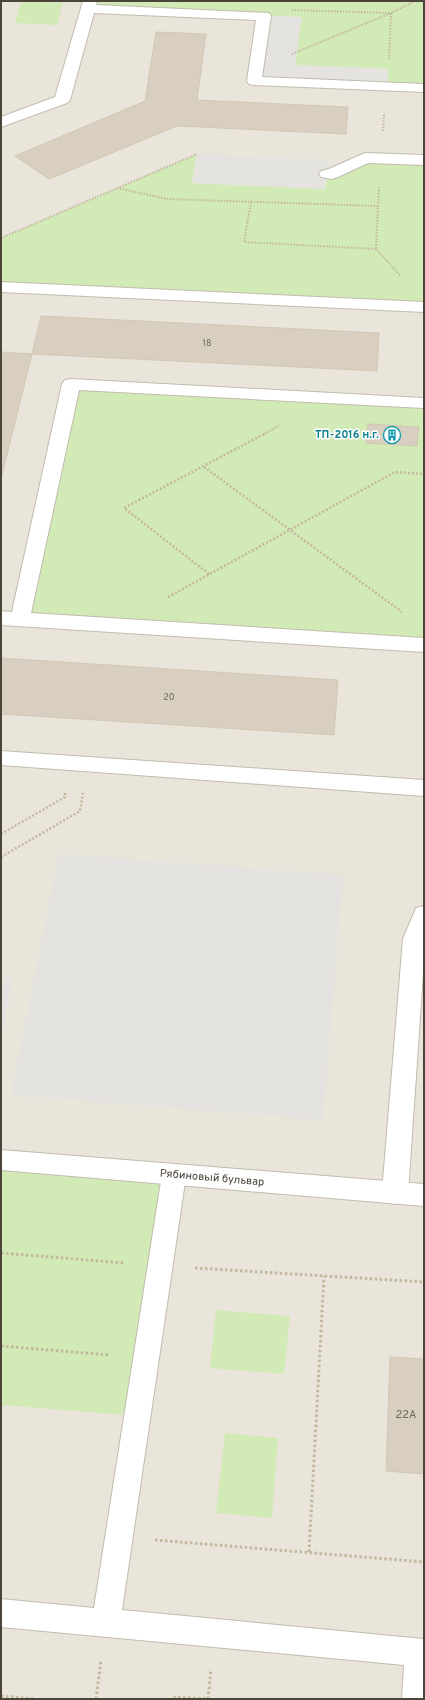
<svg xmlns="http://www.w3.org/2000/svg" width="425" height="1700" font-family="Overpass,sans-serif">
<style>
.residential{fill:#eae5da}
.green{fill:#d2eab5}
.parking{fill:#e5e3e0}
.building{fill:#d8cfc1;stroke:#d3c7b4}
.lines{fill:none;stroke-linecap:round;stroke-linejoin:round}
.lane-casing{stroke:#c2bbae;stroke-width:2}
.street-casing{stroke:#c2bbae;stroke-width:2}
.path-far2{stroke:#c4b79f;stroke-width:2;stroke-dasharray:1.5 1.5;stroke-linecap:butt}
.path-far1{stroke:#c4b79f;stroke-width:2.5;stroke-dasharray:2 2;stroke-linecap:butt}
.path{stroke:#c4b79f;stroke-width:3;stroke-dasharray:2.5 2.5;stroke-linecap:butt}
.lane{fill:#fff;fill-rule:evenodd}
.street{fill:#fff;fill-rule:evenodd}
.labels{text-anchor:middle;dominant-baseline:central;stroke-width:3;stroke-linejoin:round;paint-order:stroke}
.number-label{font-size:9px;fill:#6e675b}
.culture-label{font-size:11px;font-weight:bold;fill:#0d838f;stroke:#fff;text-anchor:end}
.street-label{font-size:11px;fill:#4b4439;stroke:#fff}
.near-number-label{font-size:11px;fill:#6e675b}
</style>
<rect width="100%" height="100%" fill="#f6f3ec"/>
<!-- residential -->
<rect class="residential" x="1" y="1" width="423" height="1698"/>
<!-- green -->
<g class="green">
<path d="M 21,1 L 63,3 L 57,25 L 15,23 Z"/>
<path d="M 90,1 L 424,1 L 424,88 L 387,87 L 388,69 L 295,65 L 301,17 L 88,9 Z"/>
<path d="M 197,154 L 192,183 L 325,189 L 327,174 L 365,158 L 424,160 L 424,307 L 1,287 L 1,238 Z"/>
<path d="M 75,386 L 424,404 L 424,642 L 23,618 Z"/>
<path d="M 1,1160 L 174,1175 L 137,1416 L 1,1405 Z"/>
<path d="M 216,1310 L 290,1316 L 284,1374 L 210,1368 Z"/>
<path d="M 225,1433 L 278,1438 L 272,1518 L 216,1513 Z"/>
</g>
<!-- parking -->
<g class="parking">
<path d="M 264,16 L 302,17 L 295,65 L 388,69 L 387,87 L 254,81 Z"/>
<path d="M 197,154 L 328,160 L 325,189 L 192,183 Z"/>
<path d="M 59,854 L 343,875 L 323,1120 L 11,1095 Z"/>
<path d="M 1,977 L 13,978 L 1,1042 Z"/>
</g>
<!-- building -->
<g class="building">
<path d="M 156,32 L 206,34 L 197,100 L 348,107 L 346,134 L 177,126 L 49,179 L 15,156 L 145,101 Z"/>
<path d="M 41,316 L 379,333 L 377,371 L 32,354 Z"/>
<path d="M 1,352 L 32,354 L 1,479 Z"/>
<path d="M 368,424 L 419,427 L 417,446 L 366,443 Z"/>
<path d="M 1,658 L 338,680 L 334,735 L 1,714 Z"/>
<path d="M 390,1357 L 424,1359 L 424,1474 L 386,1471 Z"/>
</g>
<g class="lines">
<!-- lane casing -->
<g class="lane-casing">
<g id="lane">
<path d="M 83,1 L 97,1 L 96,5 L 269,13 L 271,16 L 262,77 L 424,84 L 424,92 L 254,85 L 249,84 L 247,81 L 256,20 L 94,13 L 70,100 L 67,103 L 1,127 L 1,117 L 55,97 Z"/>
<path d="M 365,153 L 424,155 L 424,165 L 368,163 L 338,177 L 332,179 L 321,177 L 319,174 L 321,171 L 329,169 Z"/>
<path d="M 1,282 L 424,302 L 424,312 L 1,292 Z"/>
<path d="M 71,379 L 424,398 L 424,408 L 79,390 L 31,613 L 424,638 L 424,652 L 1,625 L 1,611 L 12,612 L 62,384 L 65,380 Z"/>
<path d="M 1,751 L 424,780 L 424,796 L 1,765 Z"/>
<path d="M 424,906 L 424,959 L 408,1193 L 404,1200 L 395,1204 L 386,1200 L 382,1193 L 403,939 L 416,908 Z"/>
<path d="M 174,1165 L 183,1168 L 186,1175 L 122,1610 L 424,1639 L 424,1699 L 402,1699 L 404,1665 L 1,1627 L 1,1599 L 94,1608 L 162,1175 L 165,1168 Z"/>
</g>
</g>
<!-- street casing -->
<g class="street-casing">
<path id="street" d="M 1,1150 L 424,1184 L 424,1206 L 1,1170 Z"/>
</g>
<!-- path-far2 -->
<g class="path-far2">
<path d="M 292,10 L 391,13 L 389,59"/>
<path d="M 292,54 L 391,13 L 415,1"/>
<path d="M 383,131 L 384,114"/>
<path d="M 379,187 L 376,249 L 401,276"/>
<path d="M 117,188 L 167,199 L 378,206"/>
<path d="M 251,202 L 244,242 L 376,249"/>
<path d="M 1,238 L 197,154"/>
<path d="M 264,434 L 280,425"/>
</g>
<!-- path-far1 -->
<g class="path-far1">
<path d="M 204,467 L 402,612"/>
<path d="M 209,574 L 124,508 L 266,433"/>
<path d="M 168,597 L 395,472 L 424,474"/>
<path d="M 1,834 L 65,797 L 65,793"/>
<path d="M 1,857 L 80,811 L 83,793"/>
</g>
<!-- path -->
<g class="path">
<path d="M 1,1253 L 124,1263"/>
<path d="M 195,1268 L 424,1282"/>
<path d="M 1,1346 L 110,1355"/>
<path d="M 155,1540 L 424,1562"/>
<path d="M 309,1552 L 324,1276"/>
<path d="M 1,1696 L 36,1699"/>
<path d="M 96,1699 L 101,1660"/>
<path d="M 175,1699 L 175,1697 L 208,1699"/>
<path d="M 208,1699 L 211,1669"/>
</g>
<!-- lane -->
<use href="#lane" class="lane"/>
<!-- street -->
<use href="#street" class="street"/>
</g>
<!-- icons -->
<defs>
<g id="building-ring" transform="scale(0.9)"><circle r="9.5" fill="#fff" stroke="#0f9aa8" stroke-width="1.5"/><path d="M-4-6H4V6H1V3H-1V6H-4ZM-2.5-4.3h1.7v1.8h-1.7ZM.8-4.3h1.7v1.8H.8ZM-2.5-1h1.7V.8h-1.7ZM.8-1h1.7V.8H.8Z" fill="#0f9aa8"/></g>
</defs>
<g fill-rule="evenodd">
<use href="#building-ring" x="392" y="435"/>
</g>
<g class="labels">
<!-- number labels -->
<g class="number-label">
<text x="207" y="343">18</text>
<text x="169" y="697">20</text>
</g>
<!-- culture labels -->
<g class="culture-label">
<text x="379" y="435">ТП-2016 н.г.</text>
</g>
<!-- street labels -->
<g class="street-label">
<text transform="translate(212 1178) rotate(5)">Рябиновый бульвар</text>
</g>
<!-- near-number labels -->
<g class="near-number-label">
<text x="406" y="1415">22А</text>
</g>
</g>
<!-- border -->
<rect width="425" height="1700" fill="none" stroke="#4b4439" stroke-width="4"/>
</svg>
